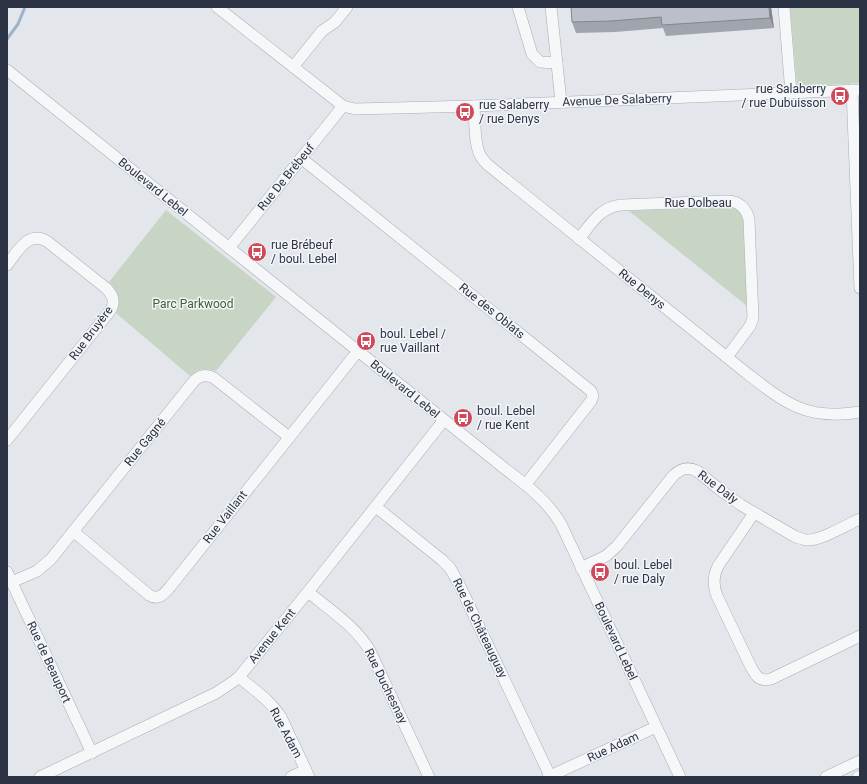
<svg xmlns="http://www.w3.org/2000/svg" width="867" height="784" font-family="Roboto,sans-serif">
<style>
.green{fill:#c8d5c4}
.lines{fill:none;stroke-linecap:round;stroke-linejoin:round}
.stream{stroke:#9eb3cb;stroke-width:3}
.minor-casing{stroke:#a8adb6;stroke-width:12}
.minor{stroke:#f6f7f9;stroke-width:11}
.wall{fill:#a0a4ad}
.shaded-wall{fill:#82868d}
.building{fill:#babfc9;stroke:#82868d}
.labels{text-anchor:middle;dominant-baseline:central;stroke-width:3;stroke-linejoin:round;paint-order:stroke}
.poi-label{font-size:12px;fill:#2b3344;stroke:#f3f5f9;text-anchor:start}
.street-label{font-size:12px;fill:#2b3344;stroke:#f3f5f9}
.park-label{font-size:12px;fill:#3f6038;stroke:#f3f5f9}
</style>
<rect width="100%" height="100%" fill="#e3e6eb"/>
<!-- green -->
<g class="green">
<path d="M 790,7 L 860,7 L 860,83 L 797,87 Z"/>
<path d="M 728,207 C 737,208 740,210 743,219 L 747,306 L 629,211 Z"/>
<path d="M 166,210 L 276,297 L 216,371 C 206,368 198,368 190,376 L 116,313 C 121,302 118,291 109,282 Z"/>
</g>
<g class="lines">
<!-- stream -->
<path class="stream" d="M 7,39 L 18,24 L 25,7"/>
<!-- minor casing -->
<g class="minor-casing">
<g id="minor">
<path d="M 217,7 L 343,106 L 355,109 L 474,106 L 860,90"/>
<path d="M 518,7 L 532,54 L 540,62 L 557,63"/>
<path d="M 551,7 L 561,102"/>
<path d="M 784,7 L 791,93"/>
<path d="M 293,67 L 322,31 L 335,22 L 347,7"/>
<path d="M 7,70 L 453,427 C 470,441 487,454 504,468 C 525,484 547,500 561,524 L 680,777"/>
<path d="M 852,90 L 860,288"/>
<path d="M 474,106 C 475,120 474,143 480,155 C 482,159 485,162 488,165 L 744,371 C 785,403 806,421 860,412"/>
<path d="M 301,158 L 591,391 L 593,396 L 591,401 L 526,484"/>
<path d="M 579,239 C 591,224 600,207 621,205 L 728,201 C 739,201 747,209 749,220 L 753,318 L 750,326 L 727,357"/>
<path d="M 229,248 L 343,106"/>
<path d="M 7,265 C 17,252 29,229 48,242 L 106,288 C 113,295 116,302 110,311 L 7,440"/>
<path d="M 376,507 L 442,560 L 450,568 L 459,584 L 550,776"/>
<path d="M 754,513 L 718,566 C 713,577 713,585 717,596 L 751,667 C 756,676 759,682 771,679 L 860,636"/>
<path d="M 74,532 L 149,595 C 159,601 164,594 170,587 L 358,351"/>
<path d="M 581,568 L 606,556 L 617,546 L 673,476 C 680,469 687,466 697,471 L 719,489 L 741,505 L 794,536 C 798,538 802,539 806,540 C 821,541 846,525 860,519"/>
<path d="M 7,572 L 92,753"/>
<path d="M 12,582 L 37,571 L 51,559 L 194,381 C 200,375 207,374 214,378 L 289,437"/>
<path d="M 308,592 C 329,609 359,629 371,653 L 429,777"/>
<path d="M 239,677 C 254,690 270,700 281,717 L 309,777"/>
<path d="M 40,777 L 216,693 L 234,681 L 239,677 L 315,583 L 444,420"/>
<path d="M 291,777 L 306,770"/>
<path d="M 548,777 L 656,727"/>
<path d="M 826,777 L 860,761"/>
<path d="M 858,777 L 860,776"/>
</g>
</g>
<!-- minor -->
<use href="#minor" class="minor"/>
</g>
<!-- wall -->
<path class="wall" d="M 771,7 L 774,28 L 666,36 L 663,28 L 615,32 L 576,33 L 572,22 Z"/>
<!-- shaded-wall -->
<path class="shaded-wall" d="M 769,7 L 771,7 L 774,28 L 770,18 Z"/>
<!-- building -->
<path class="building" d="M 571,7 L 769,7 L 770,18 L 662,25 L 661,17 L 611,21 L 572,22 Z"/>
<!-- icons -->
<defs>
<g id="bus-disc" transform="scale(1)"><circle r="9.5" fill="#d0495b" stroke="#f3f5f9"/><path d="M-5-6H5V4H4V6H2V4H-2V6H-4V4H-5ZM-3.5-4V0h7V-4ZM-3.5 1.2v1.5H-2V1.2ZM2 1.2v1.5H3.5V1.2Z" fill="#fff"/></g>
</defs>
<g fill-rule="evenodd">
<use href="#bus-disc" x="840" y="96"/>
<use href="#bus-disc" x="465" y="112"/>
<use href="#bus-disc" x="257" y="252"/>
<use href="#bus-disc" x="366" y="341"/>
<use href="#bus-disc" x="463" y="418"/>
<use href="#bus-disc" x="600" y="572"/>
</g>
<g class="labels">
<!-- poi labels -->
<g class="poi-label">
<text x="826" y="89" text-anchor="end">rue Salaberry<tspan x="826" dy="14">/ rue Dubuisson</tspan></text>
<text x="479" y="105">rue Salaberry<tspan x="479" dy="14">/ rue Denys</tspan></text>
<text x="271" y="245">rue Brébeuf<tspan x="271" dy="14">/ boul. Lebel</tspan></text>
<text x="380" y="334">boul. Lebel /<tspan x="380" dy="14">rue Vaillant</tspan></text>
<text x="477" y="411">boul. Lebel<tspan x="477" dy="14">/ rue Kent</tspan></text>
<text x="614" y="565">boul. Lebel<tspan x="614" dy="14">/ rue Daly</tspan></text>
</g>
<!-- street labels -->
<g class="street-label">
<text transform="translate(617 100) rotate(-2)">Avenue De Salaberry</text>
<text transform="translate(286 177) rotate(-51)">Rue De Brébeuf</text>
<text transform="translate(153 187) rotate(39)">Boulevard Lebel</text>
<text x="698" y="203">Rue Dolbeau</text>
<text transform="translate(642 289) rotate(39)">Rue Denys</text>
<text transform="translate(492 311) rotate(39)">Rue des Oblats</text>
<text transform="translate(91 333) rotate(-53)">Rue Bruyère</text>
<text transform="translate(405 389) rotate(39)">Boulevard Lebel</text>
<text transform="translate(145 442) rotate(-51)">Rue Gagné</text>
<text transform="translate(718 487) rotate(37)">Rue Daly</text>
<text transform="translate(225 517) rotate(-52)">Rue Vaillant</text>
<text transform="translate(480 628) rotate(64)">Rue de Châteauguay</text>
<text transform="translate(272 636) rotate(-51)">Avenue Kent</text>
<text transform="translate(616 641) rotate(65)">Boulevard Lebel</text>
<text transform="translate(49 662) rotate(65)">Rue de Beauport</text>
<text transform="translate(386 686) rotate(64)">Rue Duchesnay</text>
<text transform="translate(286 733) rotate(62)">Rue Adam</text>
<text transform="translate(613 747) rotate(-25)">Rue Adam</text>
</g>
<!-- park labels -->
<g class="park-label">
<text x="193" y="304">Parc Parkwood</text>
</g>
</g>
<!-- border -->
<rect width="867" height="784" fill="none" stroke="#2b3344" stroke-width="16"/>
</svg>
